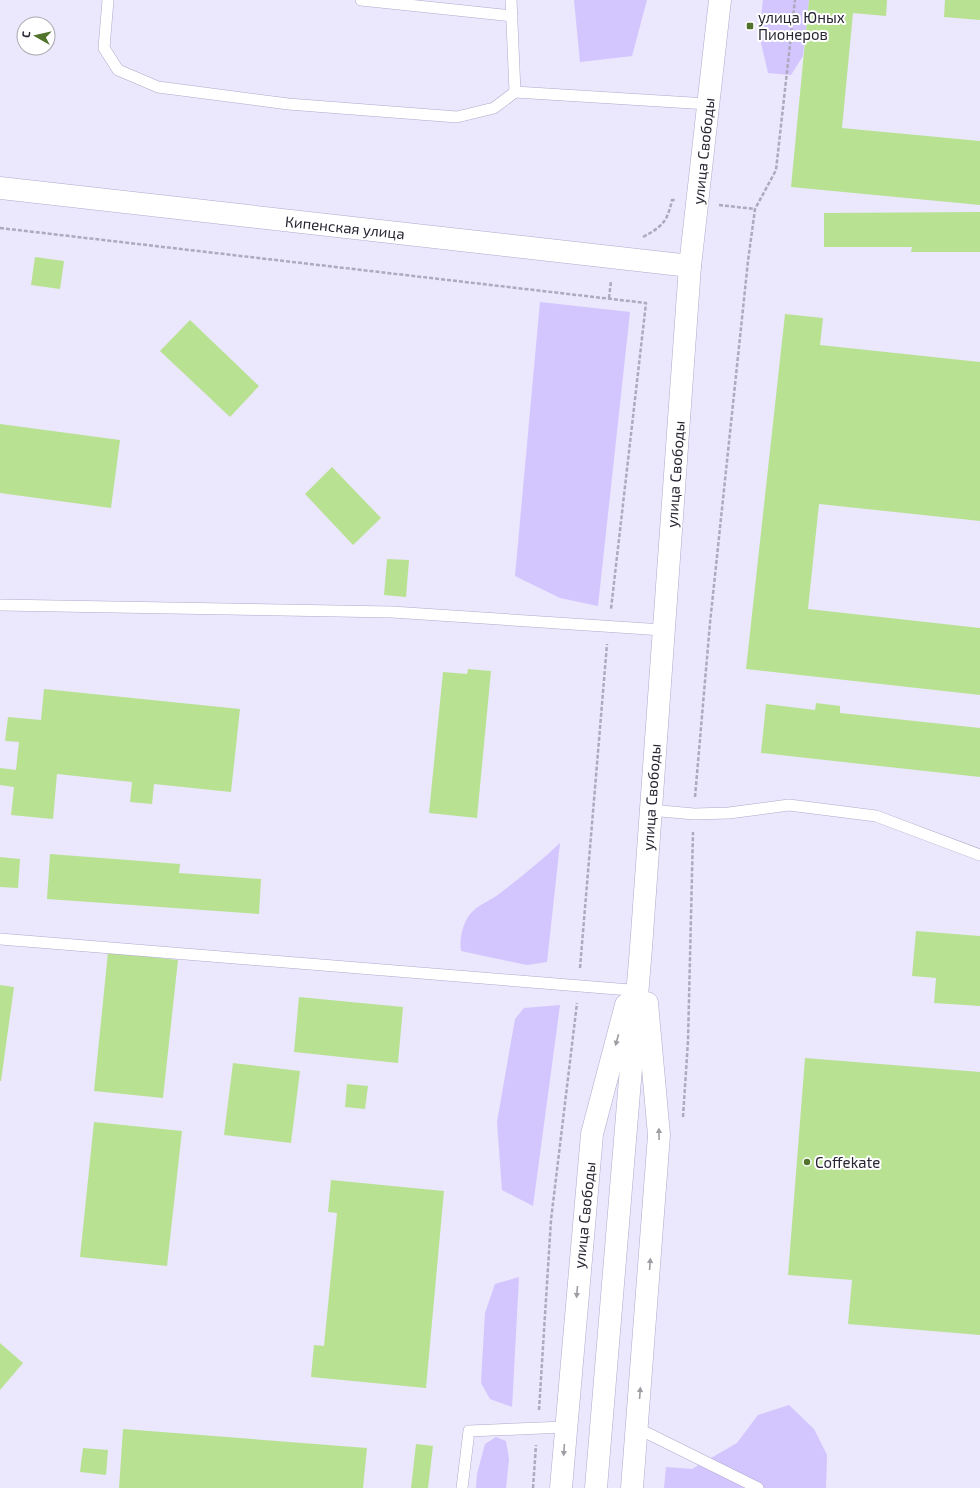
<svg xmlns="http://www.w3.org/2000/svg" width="980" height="1488" font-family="'Exo 2',sans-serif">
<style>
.green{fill:#d3c5fe}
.building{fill:#b8e292}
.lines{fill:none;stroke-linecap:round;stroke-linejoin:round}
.service-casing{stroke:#b1a9cb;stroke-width:12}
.minor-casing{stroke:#b1a9cb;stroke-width:23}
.secondary-casing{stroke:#b1a9cb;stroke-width:23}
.path{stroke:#aeaabd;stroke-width:2.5;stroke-dasharray:4 2;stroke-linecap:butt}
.service{stroke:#fff;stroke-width:11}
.minor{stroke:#fff;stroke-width:22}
.secondary{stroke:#fff;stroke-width:22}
.oneway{fill:#9e9da3}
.poi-dot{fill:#51732b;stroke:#fff;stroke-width:1.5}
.labels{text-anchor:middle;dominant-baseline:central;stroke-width:4;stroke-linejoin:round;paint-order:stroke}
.poi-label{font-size:15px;fill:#282532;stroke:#fff;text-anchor:start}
.street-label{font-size:15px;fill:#282532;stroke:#fff}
</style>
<rect width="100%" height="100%" fill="#ebe7fc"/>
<!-- green -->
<g class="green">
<path d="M 574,0 L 647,0 L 632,56 L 580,62 Z"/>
<path d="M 763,0 L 809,0 L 803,56 L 791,75 L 768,73 L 759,34 Z"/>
<path d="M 540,302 L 630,312 L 598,606 L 560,598 L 515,576 Z"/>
<path d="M 560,843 L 547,962 L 527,965 L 461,951 C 459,939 463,920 473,911 C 480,904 491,900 499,894 C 520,878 541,861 560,843 Z"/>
<path d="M 560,1005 L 533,1206 L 502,1190 L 497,1122 L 515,1019 L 524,1008 Z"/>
<path d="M 519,1277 L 512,1407 L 490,1399 L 481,1383 L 485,1313 L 495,1284 Z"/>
<path d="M 789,1405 L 814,1429 L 827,1455 L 826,1488 L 664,1488 L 666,1467 L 692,1469 L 737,1443 L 758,1415 Z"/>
<path d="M 496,1437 L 506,1441 L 509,1459 L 506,1488 L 476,1488 L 477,1474 L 485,1444 Z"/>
</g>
<!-- building -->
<g class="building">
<path d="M 809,0 L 887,0 L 886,16 L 853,13 L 842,128 L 980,141 L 980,205 L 791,187 Z"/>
<path d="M 945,0 L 980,0 L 980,20 L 944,17 Z"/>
<path d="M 980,212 L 980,252 L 911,252 L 912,247 L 824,247 L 824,213 Z"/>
<path d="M 35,257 L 64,261 L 60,289 L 31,285 Z"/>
<path d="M 785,314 L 823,318 L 820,345 L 980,362 L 980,521 L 819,504 L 808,609 L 980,628 L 980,695 L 746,669 Z"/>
<path d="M 190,320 L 259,386 L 230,417 L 160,351 Z"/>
<path d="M 0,424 L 120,440 L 111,508 L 0,493 Z"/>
<path d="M 332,467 L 381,518 L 353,545 L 305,494 Z"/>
<path d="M 387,559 L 409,560 L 406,597 L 384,595 Z"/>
<path d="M 468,669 L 491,671 L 477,818 L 429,813 L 443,672 L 467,674 Z"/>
<path d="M 44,689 L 240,709 L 231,792 L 154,784 L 152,804 L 130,802 L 132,782 L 57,774 L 53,819 L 11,815 L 14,787 L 0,785 L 0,768 L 16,770 L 19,742 L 5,741 L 8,717 L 41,720 Z"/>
<path d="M 816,703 L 840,706 L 840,713 L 980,728 L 980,777 L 761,753 L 766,704 L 815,710 Z"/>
<path d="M 50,854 L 180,864 L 179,873 L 261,879 L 259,914 L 47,899 Z"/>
<path d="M 0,857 L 20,859 L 18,888 L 0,887 Z"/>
<path d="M 916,931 L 980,936 L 980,1006 L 934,1003 L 936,978 L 912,976 Z"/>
<path d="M 108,952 L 178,960 L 163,1098 L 94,1091 Z"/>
<path d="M 0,985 L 14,987 L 1,1081 L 0,1081 Z"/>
<path d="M 299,997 L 403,1007 L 398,1063 L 294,1052 Z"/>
<path d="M 805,1058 L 980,1072 L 980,1335 L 848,1324 L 852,1280 L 788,1275 Z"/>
<path d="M 233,1063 L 300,1071 L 291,1143 L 224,1135 Z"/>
<path d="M 347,1084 L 368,1086 L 365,1109 L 345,1107 Z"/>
<path d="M 94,1122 L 182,1131 L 167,1266 L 80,1257 Z"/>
<path d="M 331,1180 L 444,1191 L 426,1388 L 311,1377 L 314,1345 L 324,1346 L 337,1213 L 328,1212 Z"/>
<path d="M 0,1343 L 23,1363 L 0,1390 Z"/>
<path d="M 123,1429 L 367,1448 L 363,1488 L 119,1488 Z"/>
<path d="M 416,1444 L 433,1446 L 428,1488 L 411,1488 Z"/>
<path d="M 83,1448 L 108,1450 L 106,1475 L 80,1472 Z"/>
</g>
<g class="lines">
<!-- service casing -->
<g class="service-casing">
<g id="service">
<path d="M 108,0 L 104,48 L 118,70 L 158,87 L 288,104 L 457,117 L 494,108 L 515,92 L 708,104"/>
<path d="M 361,0 L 512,16"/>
<path d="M 511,0 L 515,92"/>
<path d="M 0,605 L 392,612 L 663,630"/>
<path d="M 650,810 L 694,814 L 729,813 L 789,805 L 876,816 L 980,855"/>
<path d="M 0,939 L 630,990"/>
<path d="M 637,1428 L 758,1488"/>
<path d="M 462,1488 L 469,1431 L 565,1427"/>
</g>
</g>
<!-- minor casing -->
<g class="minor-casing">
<path id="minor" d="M 0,188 L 690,266"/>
</g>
<!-- secondary casing -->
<g class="secondary-casing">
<g id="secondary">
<path d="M 561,1488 L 592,1134 L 626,1005"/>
<path d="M 596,1488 L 641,948 L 690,266 L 720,0"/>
<path d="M 632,1488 L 659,1135 L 647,1003"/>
</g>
</g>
<!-- path -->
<g class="path">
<path d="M 719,205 L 755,209"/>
<path d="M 0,228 L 646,303 L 611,609"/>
<path d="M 643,237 C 663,226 667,222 672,200 L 675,200"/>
<path d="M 609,298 L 611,281"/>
<path d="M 695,797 L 710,623 L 748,261 L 755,209 L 776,170 L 795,0"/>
<path d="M 580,968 L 607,644"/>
<path d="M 683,1117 L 688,1041 L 693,832"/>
<path d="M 539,1410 L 551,1220 L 577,1003"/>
<path d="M 533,1488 L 536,1445"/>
</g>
<!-- service -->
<use href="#service" class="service"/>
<!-- minor -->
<use href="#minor" class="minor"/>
<!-- secondary -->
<use href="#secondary" class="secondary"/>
</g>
<!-- one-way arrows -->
<defs><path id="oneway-solid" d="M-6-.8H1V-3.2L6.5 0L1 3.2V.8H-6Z"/></defs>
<g class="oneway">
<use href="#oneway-solid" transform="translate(617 1040) rotate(105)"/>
<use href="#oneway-solid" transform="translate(659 1134) rotate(-91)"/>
<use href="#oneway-solid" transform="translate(650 1264) rotate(-86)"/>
<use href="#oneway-solid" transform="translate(577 1292) rotate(95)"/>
<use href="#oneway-solid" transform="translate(640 1393) rotate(-86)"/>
<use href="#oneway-solid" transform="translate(564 1450) rotate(94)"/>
</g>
<!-- markers -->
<g class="poi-dot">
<rect x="746" y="22" width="8" height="8" rx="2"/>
<circle cx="807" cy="1162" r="4"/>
</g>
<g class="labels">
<!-- poi labels -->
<g class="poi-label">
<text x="758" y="17">улица Юных<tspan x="758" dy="17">Пионеров</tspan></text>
<text x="815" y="1162">Coffekate</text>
</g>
<!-- street labels -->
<g class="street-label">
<text transform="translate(703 151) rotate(-84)">улица Свободы</text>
<text transform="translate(345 227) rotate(6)">Кипенская улица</text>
<text transform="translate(675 474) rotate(-86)">улица Свободы</text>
<text transform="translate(651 797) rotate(-86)">улица Свободы</text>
<text transform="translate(584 1215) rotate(-84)">улица Свободы</text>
</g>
</g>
<!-- north arrow -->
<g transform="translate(36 36) rotate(278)"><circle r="19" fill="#ffffff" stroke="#a9a8ad"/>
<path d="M0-3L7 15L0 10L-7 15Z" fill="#51732b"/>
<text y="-6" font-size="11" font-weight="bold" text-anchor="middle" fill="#282532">С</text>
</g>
</svg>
